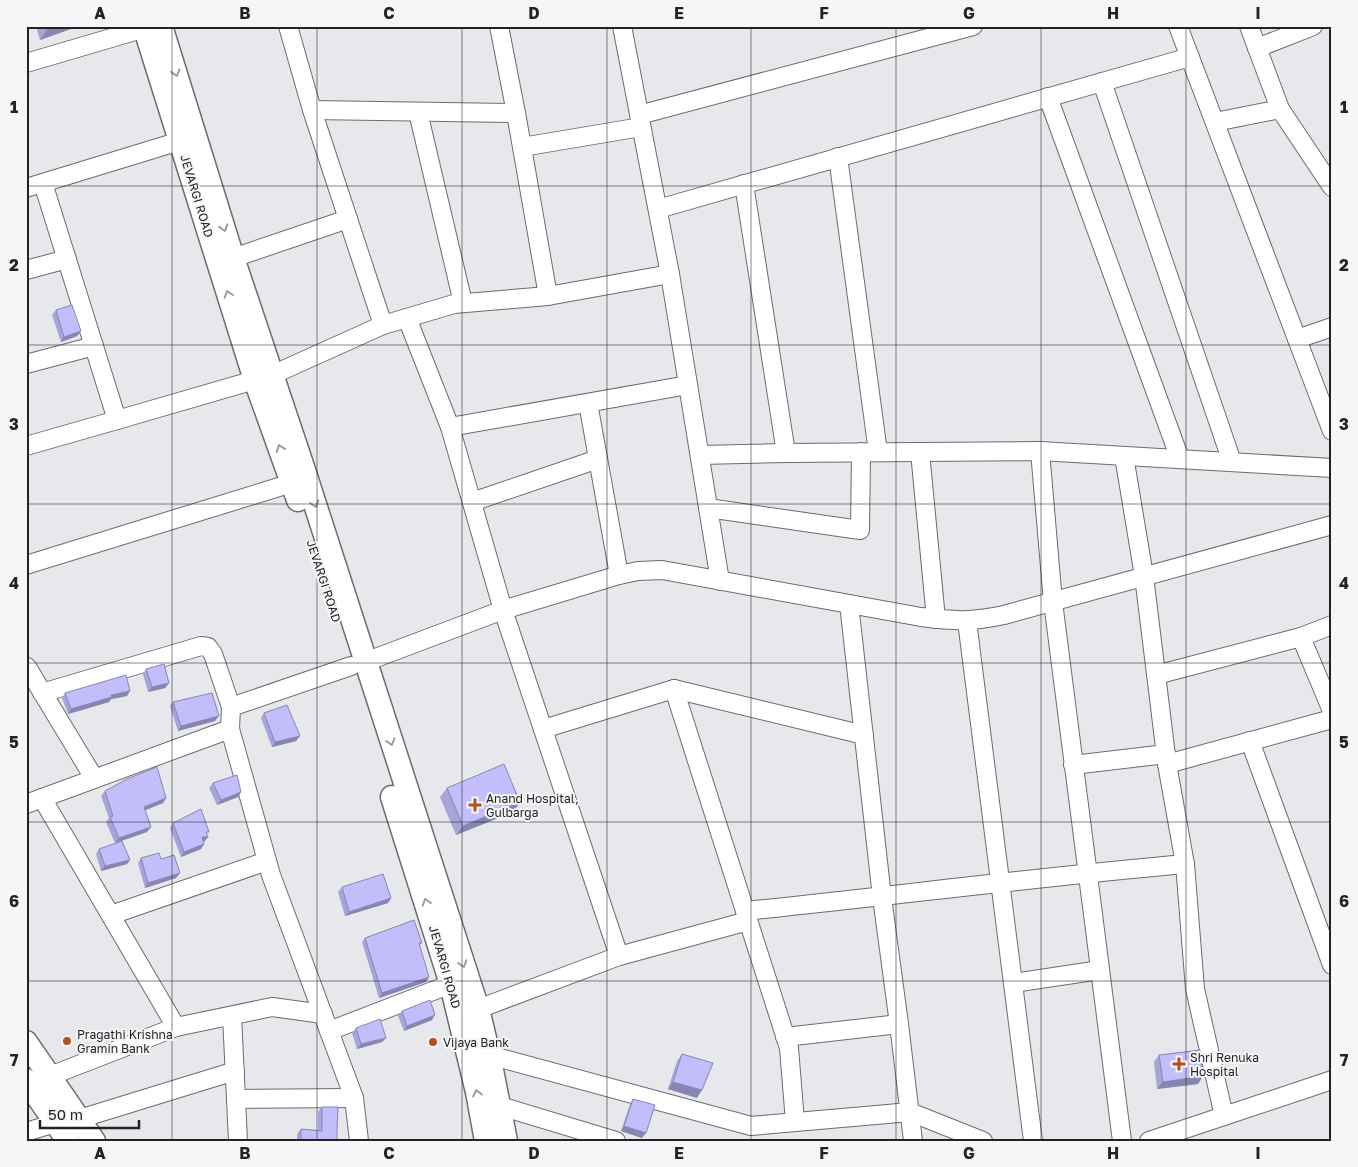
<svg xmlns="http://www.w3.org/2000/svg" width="1358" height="1167" font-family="'Golos Text',sans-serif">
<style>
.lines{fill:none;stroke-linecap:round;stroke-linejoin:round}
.minor-casing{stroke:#6b6c6f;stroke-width:20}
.major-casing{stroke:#6b6c6f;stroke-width:25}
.minor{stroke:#fff;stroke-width:18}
.major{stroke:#fff;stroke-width:22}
.wall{fill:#a8a3d8}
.shaded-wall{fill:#8885b0}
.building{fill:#c3befb;stroke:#8885b0}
.oneway{stroke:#9c9c9c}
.grid{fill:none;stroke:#232324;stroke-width:1;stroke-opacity:0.55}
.poi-dot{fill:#b44f21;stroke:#f4f6f8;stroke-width:2}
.labels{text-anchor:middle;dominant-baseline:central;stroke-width:4;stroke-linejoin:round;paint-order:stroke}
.street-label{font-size:12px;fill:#232324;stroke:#f4f6f8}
.poi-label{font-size:12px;fill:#232324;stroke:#f4f6f8;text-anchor:start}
.neatline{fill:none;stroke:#232324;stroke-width:2}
.grid-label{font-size:16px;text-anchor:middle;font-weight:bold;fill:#232324}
</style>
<rect width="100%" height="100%" fill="#e6e8eb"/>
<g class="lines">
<!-- minor casing -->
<g class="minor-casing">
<g id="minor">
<path d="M 288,26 L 312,110 L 383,325"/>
<path d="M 622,26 L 670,274 L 720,581"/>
<path d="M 1178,26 L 1332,431"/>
<path d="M 1257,48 L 1313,26"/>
<path d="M 26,63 L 152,26"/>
<path d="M 1102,82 L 1232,462"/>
<path d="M 1048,97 L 1180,459"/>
<path d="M 1280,109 L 1332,187"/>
<path d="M 312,110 L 516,113"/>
<path d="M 418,112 L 463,303"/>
<path d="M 639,115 L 973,26"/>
<path d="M 1215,122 L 1280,109 L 1249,26"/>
<path d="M 522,147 L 641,127"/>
<path d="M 838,157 L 878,452"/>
<path d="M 43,183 L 117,420 L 272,375 L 383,325 L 454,304 L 548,296 L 516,113 L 499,26"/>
<path d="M 26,188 L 180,141"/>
<path d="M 658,209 L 1190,57"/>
<path d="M 233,258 L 348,219"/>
<path d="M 26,270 L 67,259"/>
<path d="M 548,296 L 670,274"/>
<path d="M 407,318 L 450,427 L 503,610 L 619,956 L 478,1009"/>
<path d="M 1297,339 L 1332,327"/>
<path d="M 26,364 L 94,346"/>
<path d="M 588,403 L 619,575"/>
<path d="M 450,427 L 688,385"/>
<path d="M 26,446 L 117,420"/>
<path d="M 1040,451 L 1053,602 L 1122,1141"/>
<path d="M 920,452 L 936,619"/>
<path d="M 786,453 L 1040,451 L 1332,468"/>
<path d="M 700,455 L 786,453 L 744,184"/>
<path d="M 1124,456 L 1144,576 L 1167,764 L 1185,864 L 1195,989 L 1224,1116 L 1149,1141"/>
<path d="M 472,502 L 598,459"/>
<path d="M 708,508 L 860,530 L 861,452"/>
<path d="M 26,565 L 292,483"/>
<path d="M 849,604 L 882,897 L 899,1024 L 913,1141"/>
<path d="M 967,621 L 1033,1141"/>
<path d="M 1332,625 L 1301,637 L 1332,711"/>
<path d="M 365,662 L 503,610 L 619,575 L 638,571 L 662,570 L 921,617 C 954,621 972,622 1004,615 L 1332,525"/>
<path d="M 27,667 L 94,778"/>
<path d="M 1156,675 L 1301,637"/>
<path d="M 674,689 L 789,1048 L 795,1122"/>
<path d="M 42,693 L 201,646 L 208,647 L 213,654 L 231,707"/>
<path d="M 230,729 L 271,875 L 354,1098 L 359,1141"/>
<path d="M 543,729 L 674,689 L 864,735"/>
<path d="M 1250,741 L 1332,965"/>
<path d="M 1167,764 L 1332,719"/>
<path d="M 1073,765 L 1166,754"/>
<path d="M 42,798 L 176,1027"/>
<path d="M 26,804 L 230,729 L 231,707 L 351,666"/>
<path d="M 745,911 C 892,896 1038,877 1185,864"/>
<path d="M 111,915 L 267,861"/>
<path d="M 619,956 L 748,921"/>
<path d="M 1013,983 L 1100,970"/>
<path d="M 232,1016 L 238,1141"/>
<path d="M 329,1031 L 451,984"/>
<path d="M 785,1037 L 899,1024"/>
<path d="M 489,1055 L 751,1126 L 910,1112 L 983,1141"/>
<path d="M 50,1076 L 176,1027 L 272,1007 L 323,1014"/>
<path d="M 236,1099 L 354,1098"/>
<path d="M 500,1106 L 616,1141"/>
<path d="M 1224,1116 L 1332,1080"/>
<path d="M 79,1119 L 235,1071"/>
<path d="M 26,1132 L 55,1123"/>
</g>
</g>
<!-- major casing -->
<g class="major-casing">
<g id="major">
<path d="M 144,26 L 255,380 L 298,500"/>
<path d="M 161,26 L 233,258 L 303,467 L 478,1009 L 489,1055 L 506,1141"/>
<path d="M 392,797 L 451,984 L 477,1092 L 486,1141"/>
<path d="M 26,1042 L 94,1141"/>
<path d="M 26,1080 L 68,1141"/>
</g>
</g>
<!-- minor -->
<use href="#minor" class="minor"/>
<!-- major -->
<use href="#major" class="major"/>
</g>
<!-- wall -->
<g class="wall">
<path d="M 36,26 L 79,26 L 40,40 Z"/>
<path d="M 56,310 L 77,336 L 61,342 L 52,315 Z"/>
<path d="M 146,669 L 169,683 L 165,688 L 148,692 L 143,674 Z"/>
<path d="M 65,693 L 127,696 L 111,699 L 109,702 L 68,714 L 62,698 Z"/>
<path d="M 173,702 L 215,721 L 178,731 L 170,706 Z"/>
<path d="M 264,713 L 296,741 L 272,747 L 261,718 Z"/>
<path d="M 213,783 L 241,792 L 238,797 L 217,805 L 209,788 Z"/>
<path d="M 447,788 L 520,802 L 513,812 L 456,835 L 440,797 Z"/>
<path d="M 105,791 L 166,798 L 163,803 L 145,810 L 147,832 L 115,843 L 106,822 L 109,818 L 101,796 Z"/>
<path d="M 173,823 L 207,835 L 208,837 L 203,842 L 204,844 L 201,849 L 181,857 L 170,828 Z"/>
<path d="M 99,849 L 130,860 L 127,864 L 101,871 L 96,854 Z"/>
<path d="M 141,858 L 176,878 L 145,888 L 138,863 Z"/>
<path d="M 342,887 L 391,898 L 388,903 L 345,916 L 338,892 Z"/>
<path d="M 365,938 L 422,943 L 420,945 L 426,982 L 379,998 L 362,942 Z"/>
<path d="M 402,1011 L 432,1020 L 404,1031 L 398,1016 Z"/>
<path d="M 356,1028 L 386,1038 L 382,1042 L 357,1049 L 352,1033 Z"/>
<path d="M 682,1054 L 697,1098 L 668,1089 L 677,1061 Z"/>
<path d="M 1159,1055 L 1203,1076 L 1198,1084 L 1157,1089 L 1154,1062 Z"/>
<path d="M 633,1099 L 642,1138 L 621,1131 L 630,1104 Z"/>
<path d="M 322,1107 L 337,1132 L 337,1141 L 297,1141 L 297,1134 L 301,1129 L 318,1130 L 318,1112 Z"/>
</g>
<!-- shaded-wall -->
<g class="shaded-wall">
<path d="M 58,26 L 79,26 L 40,40 L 47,30 Z"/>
<path d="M 81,331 L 77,336 L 61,342 L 64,337 Z"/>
<path d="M 169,683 L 165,688 L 148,692 L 152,687 Z"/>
<path d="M 130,691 L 127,696 L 111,699 L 109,702 L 68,714 L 71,709 L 111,695 Z"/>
<path d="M 219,716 L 215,721 L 178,731 L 181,726 Z"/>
<path d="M 300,736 L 296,741 L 272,747 L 275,742 Z"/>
<path d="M 241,792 L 238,797 L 217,805 L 221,800 Z"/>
<path d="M 166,798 L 163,803 L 141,812 L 144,807 Z"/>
<path d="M 520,802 L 513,812 L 456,835 L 463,826 Z"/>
<path d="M 151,827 L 147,832 L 115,843 L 119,838 Z"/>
<path d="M 202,837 L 208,837 L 204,842 L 199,842 Z"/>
<path d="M 204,844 L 201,849 L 181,857 L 184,852 Z"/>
<path d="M 130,860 L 127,864 L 101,871 L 105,866 Z"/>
<path d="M 180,873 L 176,878 L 145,888 L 148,883 Z"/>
<path d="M 391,898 L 388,903 L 345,916 L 349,912 Z"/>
<path d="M 429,977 L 426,982 L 379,998 L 382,993 Z"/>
<path d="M 435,1015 L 432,1020 L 404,1031 L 407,1026 Z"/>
<path d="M 386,1038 L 382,1042 L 357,1049 L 361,1044 Z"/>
<path d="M 1203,1076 L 1198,1084 L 1157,1089 L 1163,1082 Z"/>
<path d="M 673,1082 L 702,1090 L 697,1098 L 668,1089 Z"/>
<path d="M 624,1126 L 646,1133 L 642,1138 L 621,1131 Z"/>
</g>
<!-- building -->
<g class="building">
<path d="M 46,26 L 58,26 L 47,30 Z"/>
<path d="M 72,305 L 81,331 L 64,337 L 56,310 Z"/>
<path d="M 164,664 L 169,683 L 152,687 L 146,669 Z"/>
<path d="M 126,675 L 130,691 L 111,695 L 112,697 L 71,709 L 65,693 Z"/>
<path d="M 212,693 L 219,716 L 181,726 L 173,702 Z"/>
<path d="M 287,705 L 300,736 L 275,742 L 264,713 Z"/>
<path d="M 504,764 L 520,802 L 463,826 L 447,788 Z"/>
<path d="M 157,767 L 166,798 L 144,807 L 151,827 L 119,838 L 110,817 L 113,816 L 105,791 L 127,779 Z"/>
<path d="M 237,775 L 241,792 L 221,800 L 213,783 Z"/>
<path d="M 201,809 L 209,832 L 206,832 L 208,837 L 202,837 L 204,844 L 184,852 L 173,823 Z"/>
<path d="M 122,841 L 130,860 L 105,866 L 99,849 Z"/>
<path d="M 159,853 L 161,859 L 174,855 L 180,873 L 148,883 L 141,858 Z"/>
<path d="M 383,874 L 391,898 L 349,912 L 342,887 Z"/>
<path d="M 414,920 L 422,943 L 419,943 L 429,977 L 382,993 L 365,938 Z"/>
<path d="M 430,1000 L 435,1015 L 407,1026 L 402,1011 Z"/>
<path d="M 380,1019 L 386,1038 L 361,1044 L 356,1028 Z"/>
<path d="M 1200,1050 L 1203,1076 L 1163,1082 L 1159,1055 Z"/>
<path d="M 682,1054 L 713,1063 L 702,1090 L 673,1082 Z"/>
<path d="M 633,1099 L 655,1105 L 646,1133 L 624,1126 Z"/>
<path d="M 322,1107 L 338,1107 L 337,1132 L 337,1141 L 301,1141 L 301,1129 L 322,1131 Z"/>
</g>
<!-- one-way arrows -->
<defs><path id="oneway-chevron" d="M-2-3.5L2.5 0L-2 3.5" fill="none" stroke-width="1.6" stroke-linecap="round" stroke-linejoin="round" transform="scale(1.25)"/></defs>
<g class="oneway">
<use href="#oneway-chevron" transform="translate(176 73) rotate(73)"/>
<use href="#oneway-chevron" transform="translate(224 228) rotate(73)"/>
<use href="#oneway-chevron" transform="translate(228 294) rotate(-108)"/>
<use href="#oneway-chevron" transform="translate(280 448) rotate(-110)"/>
<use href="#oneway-chevron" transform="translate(315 504) rotate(72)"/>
<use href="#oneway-chevron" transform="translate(391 742) rotate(72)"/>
<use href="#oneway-chevron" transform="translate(426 902) rotate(-108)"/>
<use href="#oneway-chevron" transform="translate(463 964) rotate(72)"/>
<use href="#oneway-chevron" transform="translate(477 1093) rotate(-102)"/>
</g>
<!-- grid -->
<path class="grid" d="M 172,26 L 172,1141M 317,26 L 317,1141M 462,26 L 462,1141M 607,26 L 607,1141M 751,26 L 751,1141M 896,26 L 896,1141M 1041,26 L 1041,1141M 1186,26 L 1186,1141M 26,186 L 1332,186M 26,345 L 1332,345M 26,504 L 1332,504M 26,663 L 1332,663M 26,822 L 1332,822M 26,981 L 1332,981"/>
<!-- markers -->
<g class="poi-dot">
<path d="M472.5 797.5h5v5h5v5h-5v5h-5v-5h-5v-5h5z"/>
<circle cx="67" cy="1041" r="5"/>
<circle cx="433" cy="1042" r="5"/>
<path d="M1176.5 1056.5h5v5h5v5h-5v5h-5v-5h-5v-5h5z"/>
</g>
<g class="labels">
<!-- street labels -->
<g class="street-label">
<text transform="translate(197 196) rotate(73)">JEVARGI ROAD</text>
<text transform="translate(324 581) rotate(72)">JEVARGI ROAD</text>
<text transform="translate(445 967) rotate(74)">JEVARGI ROAD</text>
</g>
<!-- poi labels -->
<g class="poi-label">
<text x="486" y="798">Anand Hospital,<tspan x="486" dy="14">Gulbarga</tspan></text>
<text x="77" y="1034">Pragathi Krishna<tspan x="77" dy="14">Gramin Bank</tspan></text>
<text x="443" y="1042">Vijaya Bank</text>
<text x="1190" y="1057">Shri Renuka<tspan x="1190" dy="14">Hospital</tspan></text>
</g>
</g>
<!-- border -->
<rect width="1358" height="1167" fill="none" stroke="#f4f6f8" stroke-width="55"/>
<!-- scale -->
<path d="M40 1120v8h99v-8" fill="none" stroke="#232324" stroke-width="2.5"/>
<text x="48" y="1120" font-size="15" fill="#232324" stroke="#f4f6f8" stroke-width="4" paint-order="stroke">50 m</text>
<rect x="28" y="28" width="1302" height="1112" class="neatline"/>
<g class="grid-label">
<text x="100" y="19">A</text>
<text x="245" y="19">B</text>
<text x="389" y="19">C</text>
<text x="534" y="19">D</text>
<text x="679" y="19">E</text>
<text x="824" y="19">F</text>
<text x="969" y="19">G</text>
<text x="1113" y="19">H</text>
<text x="1258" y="19">I</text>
<text x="14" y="113">1</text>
<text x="1344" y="113">1</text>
<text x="14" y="271">2</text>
<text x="1344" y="271">2</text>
<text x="14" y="430">3</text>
<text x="1344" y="430">3</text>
<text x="14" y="589">4</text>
<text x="1344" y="589">4</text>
<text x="14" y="748">5</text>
<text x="1344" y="748">5</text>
<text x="14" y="907">6</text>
<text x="1344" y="907">6</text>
<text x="14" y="1066">7</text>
<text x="1344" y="1066">7</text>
<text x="100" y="1159">A</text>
<text x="245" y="1159">B</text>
<text x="389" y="1159">C</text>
<text x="534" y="1159">D</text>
<text x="679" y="1159">E</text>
<text x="824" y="1159">F</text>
<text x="969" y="1159">G</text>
<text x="1113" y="1159">H</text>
<text x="1258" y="1159">I</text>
</g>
</svg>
